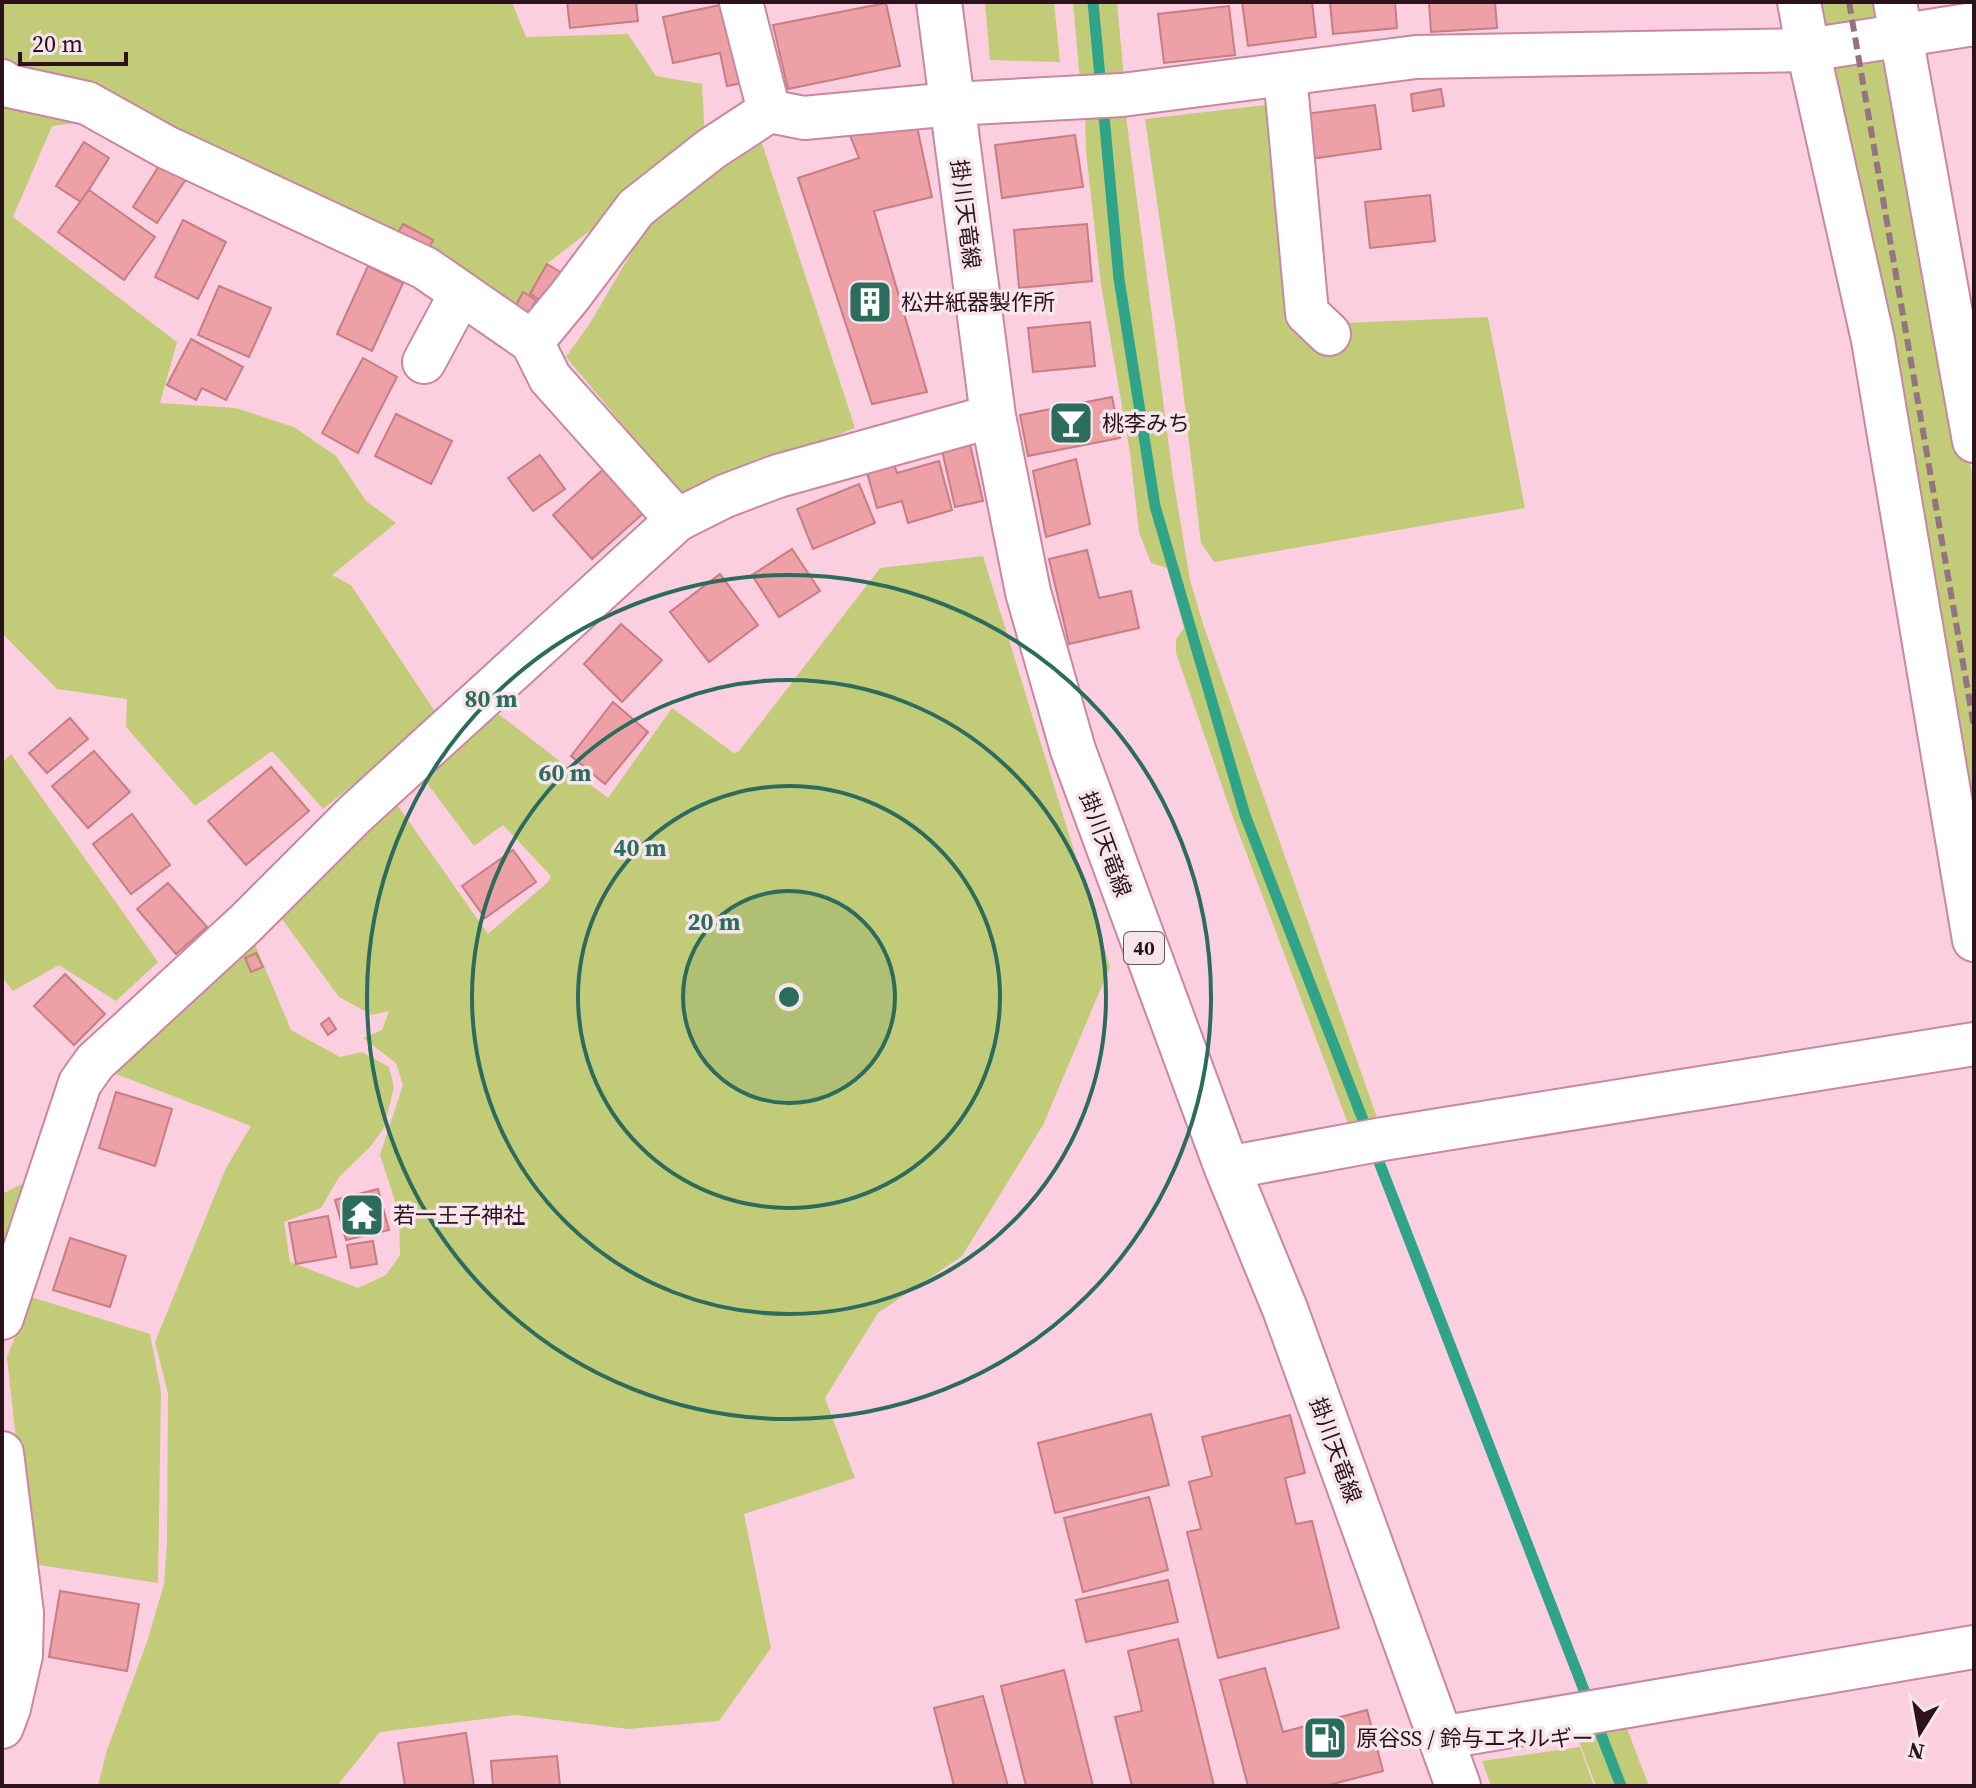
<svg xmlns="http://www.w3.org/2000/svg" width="1976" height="1788" font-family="'Source Serif 4','Noto Sans JP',serif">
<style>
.green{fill:#c2cc78;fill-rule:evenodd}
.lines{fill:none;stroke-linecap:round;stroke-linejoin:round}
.stream{stroke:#30a489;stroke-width:11}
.building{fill:#eda0a6;stroke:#c67d83;stroke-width:2}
.minor-casing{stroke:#cb86a2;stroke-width:46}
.primary-casing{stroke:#cb86a2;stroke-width:48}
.minor{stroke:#fff;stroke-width:42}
.primary{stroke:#fff;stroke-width:44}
.rail{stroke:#967381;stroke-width:6;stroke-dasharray:12 6;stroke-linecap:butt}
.ring{fill:none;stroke:#2b6c5c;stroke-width:4}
.labels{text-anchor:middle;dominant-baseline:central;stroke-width:7;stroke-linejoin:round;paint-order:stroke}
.shield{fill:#f6e6ec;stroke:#69525b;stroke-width:2}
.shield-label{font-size:20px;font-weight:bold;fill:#2c121d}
.street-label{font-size:22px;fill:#2c121d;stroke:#f6e6ec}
.poi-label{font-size:22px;fill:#2c121d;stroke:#f6e6ec;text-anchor:start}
.centre{fill:#2b6c5c;stroke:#f6e6ec;stroke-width:4}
.ring-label{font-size:24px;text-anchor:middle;font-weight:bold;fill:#2b6c5c;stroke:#f6e6ec;stroke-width:7;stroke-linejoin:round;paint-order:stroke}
</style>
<rect width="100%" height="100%" fill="#fccfe0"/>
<!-- green -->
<g class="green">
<path d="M 2,2 L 512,2 L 526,37 L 628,34 L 656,76 L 702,84 L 705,142 L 548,263 L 523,327 L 426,262 L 149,114 L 52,126 L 13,217 L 177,342 L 160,403 L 236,408 L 294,427 L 336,456 L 366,501 L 396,523 L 332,575 L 351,585 L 438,716 L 323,809 L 272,751 L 195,806 L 126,727 L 127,699 L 57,689 L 2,633 Z"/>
<path d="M 985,2 L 1054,2 L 1060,62 L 990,60 Z"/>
<path d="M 1073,2 L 1117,2 L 1125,90 L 1081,93 Z"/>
<path d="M 1806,2 L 1889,2 L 1974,487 L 1974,910 Z"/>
<path d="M 1275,104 L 1321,324 L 1488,317 L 1525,508 L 1214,562 L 1201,543 L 1177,340 L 1145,119 Z"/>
<path d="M 1125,108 L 1173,477 L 1190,580 L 1203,624 L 1380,1126 L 1352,1134 L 1232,815 L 1176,653 L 1176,639 L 1184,628 L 1167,568 L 1151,563 L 1139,532 L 1130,453 L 1101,285 L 1086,152 L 1085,109 Z"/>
<path d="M 762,143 L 855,428 L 683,497 L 566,357 L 590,323 L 654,214 Z"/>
<path d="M 983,556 L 1110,967 L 1043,1125 L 962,1256 L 878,1313 L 825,1398 L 855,1478 L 744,1514 L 771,1648 L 719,1721 L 628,1729 L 515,1715 L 380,1732 L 337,1786 L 98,1786 L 107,1750 L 147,1642 L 164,1584 L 167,1543 L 168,1394 L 155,1342 L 226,1168 L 251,1126 L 103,1069 L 398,806 L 488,934 L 548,882 L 551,876 L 503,825 L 474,846 L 427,783 L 488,706 L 608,798 L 672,708 L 734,753 L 739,751 L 880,568 ZM 279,915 L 339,997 L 372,1015 L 389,1011 L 382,1030 L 363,1038 L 396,1063 L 403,1085 L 380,1155 L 399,1213 L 400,1255 L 386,1275 L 358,1288 L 290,1262 L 284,1222 L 321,1208 L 339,1177 L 370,1147 L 384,1128 L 394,1087 L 389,1067 L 362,1052 L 340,1057 L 291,1030 L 252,937 Z"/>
<path d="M 11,754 L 158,962 L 116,1001 L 59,965 L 13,991 L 2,977 L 2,763 Z"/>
<path d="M 44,1173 L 2,1283 L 2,1194 Z"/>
<path d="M 31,1297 L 150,1334 L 161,1392 L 158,1583 L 32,1564 L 20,1477 L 7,1357 Z"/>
<path d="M 1626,1726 L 1649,1786 L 1596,1786 L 1574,1729 Z"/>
<path d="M 1580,1747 L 1594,1786 L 1491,1786 L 1482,1761 Z"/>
</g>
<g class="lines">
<!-- stream -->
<g class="stream">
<path d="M 1093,2 L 1101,88"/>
<path d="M 1103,105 L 1119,279 L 1155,506 L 1245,815 L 1368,1133"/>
<path d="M 1374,1149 L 1589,1703"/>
<path d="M 1595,1719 L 1621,1786"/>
</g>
</g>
<!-- building -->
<g class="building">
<path d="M 567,2 L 636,2 L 638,21 L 570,28 Z"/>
<path d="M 1242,2 L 1312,2 L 1316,37 L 1248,46 Z"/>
<path d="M 1330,2 L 1395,2 L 1397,28 L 1333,34 Z"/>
<path d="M 1429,2 L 1495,2 L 1497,28 L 1431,32 Z"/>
<path d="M 886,3 L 900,66 L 788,89 L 773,25 Z"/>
<path d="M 725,4 L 742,83 L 727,86 L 720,53 L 673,63 L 663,17 Z"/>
<path d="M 1229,6 L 1235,55 L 1164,63 L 1158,14 Z"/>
<path d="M 1441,89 L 1444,106 L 1413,111 L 1411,94 Z"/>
<path d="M 1375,105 L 1381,149 L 1310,159 L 1304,114 Z"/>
<path d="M 916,122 L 932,197 L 874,211 L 927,392 L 872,404 L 798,178 L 859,158 L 849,133 Z"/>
<path d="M 1075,135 L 1083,187 L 1002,198 L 995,145 Z"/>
<path d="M 84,142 L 109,158 L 81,202 L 56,186 Z"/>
<path d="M 161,163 L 186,179 L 157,223 L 133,207 Z"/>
<path d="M 89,190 L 155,237 L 124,280 L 58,232 Z"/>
<path d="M 1430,195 L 1435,241 L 1370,248 L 1365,202 Z"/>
<path d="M 183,220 L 226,242 L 198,299 L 155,277 Z"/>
<path d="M 403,224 L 433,240 L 424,258 L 393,241 Z"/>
<path d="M 1087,224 L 1092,281 L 1019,288 L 1014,230 Z"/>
<path d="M 547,264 L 572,279 L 556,309 L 530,294 Z"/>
<path d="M 368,266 L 403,283 L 372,351 L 337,334 Z"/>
<path d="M 219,286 L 271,308 L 249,357 L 198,335 Z"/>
<path d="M 523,292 L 536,300 L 524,322 L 511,315 Z"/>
<path d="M 1090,322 L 1095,366 L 1033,372 L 1028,328 Z"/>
<path d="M 191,339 L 243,367 L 226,400 L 202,388 L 196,400 L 167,385 Z"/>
<path d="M 363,358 L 397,377 L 358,453 L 322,433 Z"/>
<path d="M 1112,397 L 1120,438 L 1028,456 L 1020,415 Z"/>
<path d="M 396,414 L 452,441 L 431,484 L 375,456 Z"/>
<path d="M 969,440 L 983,501 L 955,507 L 941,446 Z"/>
<path d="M 540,455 L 565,489 L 533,511 L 508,478 Z"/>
<path d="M 1076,459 L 1090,524 L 1046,537 L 1033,471 Z"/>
<path d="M 893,461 L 897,473 L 939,461 L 952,510 L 908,523 L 902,501 L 877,508 L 866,469 Z"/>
<path d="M 608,465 L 648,509 L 592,559 L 553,515 Z"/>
<path d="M 859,484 L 875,523 L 813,549 L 797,509 Z"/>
<path d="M 792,549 L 820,591 L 779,617 L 752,575 Z"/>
<path d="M 1087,550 L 1099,598 L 1131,591 L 1139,628 L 1069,644 L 1049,559 Z"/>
<path d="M 720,574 L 758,625 L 709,662 L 670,612 Z"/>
<path d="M 621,624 L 662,660 L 622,702 L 584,664 Z"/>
<path d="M 613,702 L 648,732 L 605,784 L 571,756 Z"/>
<path d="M 70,718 L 88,739 L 47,773 L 29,753 Z"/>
<path d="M 94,751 L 130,792 L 88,828 L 52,786 Z"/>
<path d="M 271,767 L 309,811 L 246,865 L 208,821 Z"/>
<path d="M 132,814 L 170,865 L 131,894 L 93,844 Z"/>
<path d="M 513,850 L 536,882 L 485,918 L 462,886 Z"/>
<path d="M 168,883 L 207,927 L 176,954 L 137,909 Z"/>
<path d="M 256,953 L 263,967 L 251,972 L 245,958 Z"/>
<path d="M 65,974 L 105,1014 L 74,1045 L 34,1006 Z"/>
<path d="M 329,1018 L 336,1029 L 328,1035 L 321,1024 Z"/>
<path d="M 116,1092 L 172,1109 L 155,1166 L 99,1148 Z"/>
<path d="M 378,1189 L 389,1230 L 346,1240 L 335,1200 Z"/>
<path d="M 328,1216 L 336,1257 L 296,1264 L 289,1223 Z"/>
<path d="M 70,1238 L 126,1256 L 110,1307 L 53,1290 Z"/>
<path d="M 373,1241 L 377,1264 L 351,1268 L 347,1245 Z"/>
<path d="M 1151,1414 L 1169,1485 L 1055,1513 L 1038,1443 Z"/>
<path d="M 1290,1415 L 1305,1473 L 1285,1478 L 1296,1524 L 1312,1521 L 1339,1628 L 1218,1658 L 1187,1532 L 1201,1529 L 1189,1482 L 1212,1476 L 1202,1437 Z"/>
<path d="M 1149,1497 L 1168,1570 L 1083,1592 L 1064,1518 Z"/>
<path d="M 1168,1580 L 1178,1622 L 1086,1642 L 1076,1600 Z"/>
<path d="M 60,1591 L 139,1604 L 127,1671 L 49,1657 Z"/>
<path d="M 1178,1639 L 1214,1786 L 1132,1786 L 1115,1717 L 1142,1711 L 1128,1651 Z"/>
<path d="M 1265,1668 L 1283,1732 L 1367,1710 L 1383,1771 L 1325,1786 L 1248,1786 L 1220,1680 Z"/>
<path d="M 1064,1670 L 1093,1786 L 1026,1786 L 1001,1686 Z"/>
<path d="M 983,1696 L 1008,1786 L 954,1786 L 934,1708 Z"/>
<path d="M 466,1733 L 474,1786 L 405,1786 L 398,1743 Z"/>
<path d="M 557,1756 L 560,1786 L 493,1786 L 491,1761 Z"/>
</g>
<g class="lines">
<!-- minor casing -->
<g class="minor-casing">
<g id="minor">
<path d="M 741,2 L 769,111"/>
<path d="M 1799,2 L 1808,50 L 1873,340 L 1974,940"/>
<path d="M 1895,2 L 1974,441"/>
<path d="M 1285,74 L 1307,313 L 1329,334"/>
<path d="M 2,81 L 9,86 L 87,103 L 166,147 L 425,268 L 532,342"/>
<path d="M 424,362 L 461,293"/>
<path d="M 677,520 L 550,378 L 532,342 L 570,296 L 636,208 L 711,149 L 769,111 L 804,118 L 952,104 L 1122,95 L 1416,57 L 1808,50 L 1974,24"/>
<path d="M 1227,1168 L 1383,1139 L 1974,1044"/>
<path d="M 2,1318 L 80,1083 L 95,1062 L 245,924 L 355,814 L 677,520 L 725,496 L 778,476 L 993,416"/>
<path d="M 2,1453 L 22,1613 L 21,1655 L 9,1708 L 2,1727"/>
<path d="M 1440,1738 L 1974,1647"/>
</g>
</g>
<!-- primary casing -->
<g class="primary-casing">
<path id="primary" d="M 939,2 L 993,416 L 1028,592 L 1073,750 L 1227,1168 L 1285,1309 L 1458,1786"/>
</g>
<!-- minor -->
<use href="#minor" class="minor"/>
<!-- primary -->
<use href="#primary" class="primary"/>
<!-- rail -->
<path class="rail" d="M 1849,2 L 1974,727"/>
</g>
<!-- distance rings -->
<circle cx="789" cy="997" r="106" fill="#2b6c5c" fill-opacity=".12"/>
<g class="ring">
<circle cx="789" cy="997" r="106"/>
<circle cx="789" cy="997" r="211"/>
<circle cx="789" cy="997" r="317"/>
<circle cx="789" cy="997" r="422"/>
</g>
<!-- icons -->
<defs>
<g id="building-square" transform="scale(2.3)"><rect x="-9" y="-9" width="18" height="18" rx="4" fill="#2b6c5c" stroke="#f6e6ec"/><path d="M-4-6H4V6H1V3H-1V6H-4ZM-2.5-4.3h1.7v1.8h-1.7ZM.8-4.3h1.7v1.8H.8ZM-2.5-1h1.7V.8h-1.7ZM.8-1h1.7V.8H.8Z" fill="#fff"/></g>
<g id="bar-square" transform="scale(2.3)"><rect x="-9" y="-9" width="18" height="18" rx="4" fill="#2b6c5c" stroke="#f6e6ec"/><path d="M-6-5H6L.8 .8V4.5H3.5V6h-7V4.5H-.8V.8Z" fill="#fff"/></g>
<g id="temple-square" transform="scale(2.3)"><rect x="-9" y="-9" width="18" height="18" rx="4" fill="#2b6c5c" stroke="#f6e6ec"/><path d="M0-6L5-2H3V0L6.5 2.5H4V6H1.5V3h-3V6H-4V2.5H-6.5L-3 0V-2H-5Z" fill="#fff"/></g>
<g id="fuel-square" transform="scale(2.3)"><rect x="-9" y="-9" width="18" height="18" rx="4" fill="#2b6c5c" stroke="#f6e6ec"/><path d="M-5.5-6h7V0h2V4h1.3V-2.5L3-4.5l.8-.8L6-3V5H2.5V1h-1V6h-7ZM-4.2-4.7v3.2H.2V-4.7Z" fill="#fff"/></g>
</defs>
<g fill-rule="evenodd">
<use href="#building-square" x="870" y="302"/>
<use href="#bar-square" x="1071" y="423"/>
<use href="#temple-square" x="362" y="1215"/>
<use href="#fuel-square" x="1325" y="1738"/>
</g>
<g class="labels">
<!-- shield labels -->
<rect class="shield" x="1124" y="932" width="40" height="32" rx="6"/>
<g class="shield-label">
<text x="1144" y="948">40</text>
</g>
<!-- street labels -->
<g class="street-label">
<text transform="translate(966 214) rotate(83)">掛川天竜線</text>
<text transform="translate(1106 844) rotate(70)">掛川天竜線</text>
<text transform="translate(1336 1450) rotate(70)">掛川天竜線</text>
</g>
<!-- poi labels -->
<g class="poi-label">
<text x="901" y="302">松井紙器製作所</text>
<text x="1102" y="423">桃李みち</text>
<text x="393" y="1215">若一王子神社</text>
<text x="1356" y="1738">原谷SS / 鈴与エネルギー</text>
</g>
</g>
<circle cx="789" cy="997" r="12" class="centre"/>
<g class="ring-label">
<text x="491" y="707">80 m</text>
<text x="565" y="781">60 m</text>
<text x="640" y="856">40 m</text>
<text x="714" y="930">20 m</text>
</g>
<!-- border -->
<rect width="1976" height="1788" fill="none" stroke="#2c121d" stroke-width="8"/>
<!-- north arrow -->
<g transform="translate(1920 1732) rotate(191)" stroke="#f6e6ec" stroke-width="6" paint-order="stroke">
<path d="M0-6L14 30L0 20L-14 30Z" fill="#2c121d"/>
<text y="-12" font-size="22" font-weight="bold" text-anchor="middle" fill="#2c121d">N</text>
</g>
<!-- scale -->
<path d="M20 52v12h106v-12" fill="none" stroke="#2c121d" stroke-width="4"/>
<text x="32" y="52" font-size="24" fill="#2c121d" stroke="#f6e6ec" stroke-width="6" paint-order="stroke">20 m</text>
</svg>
